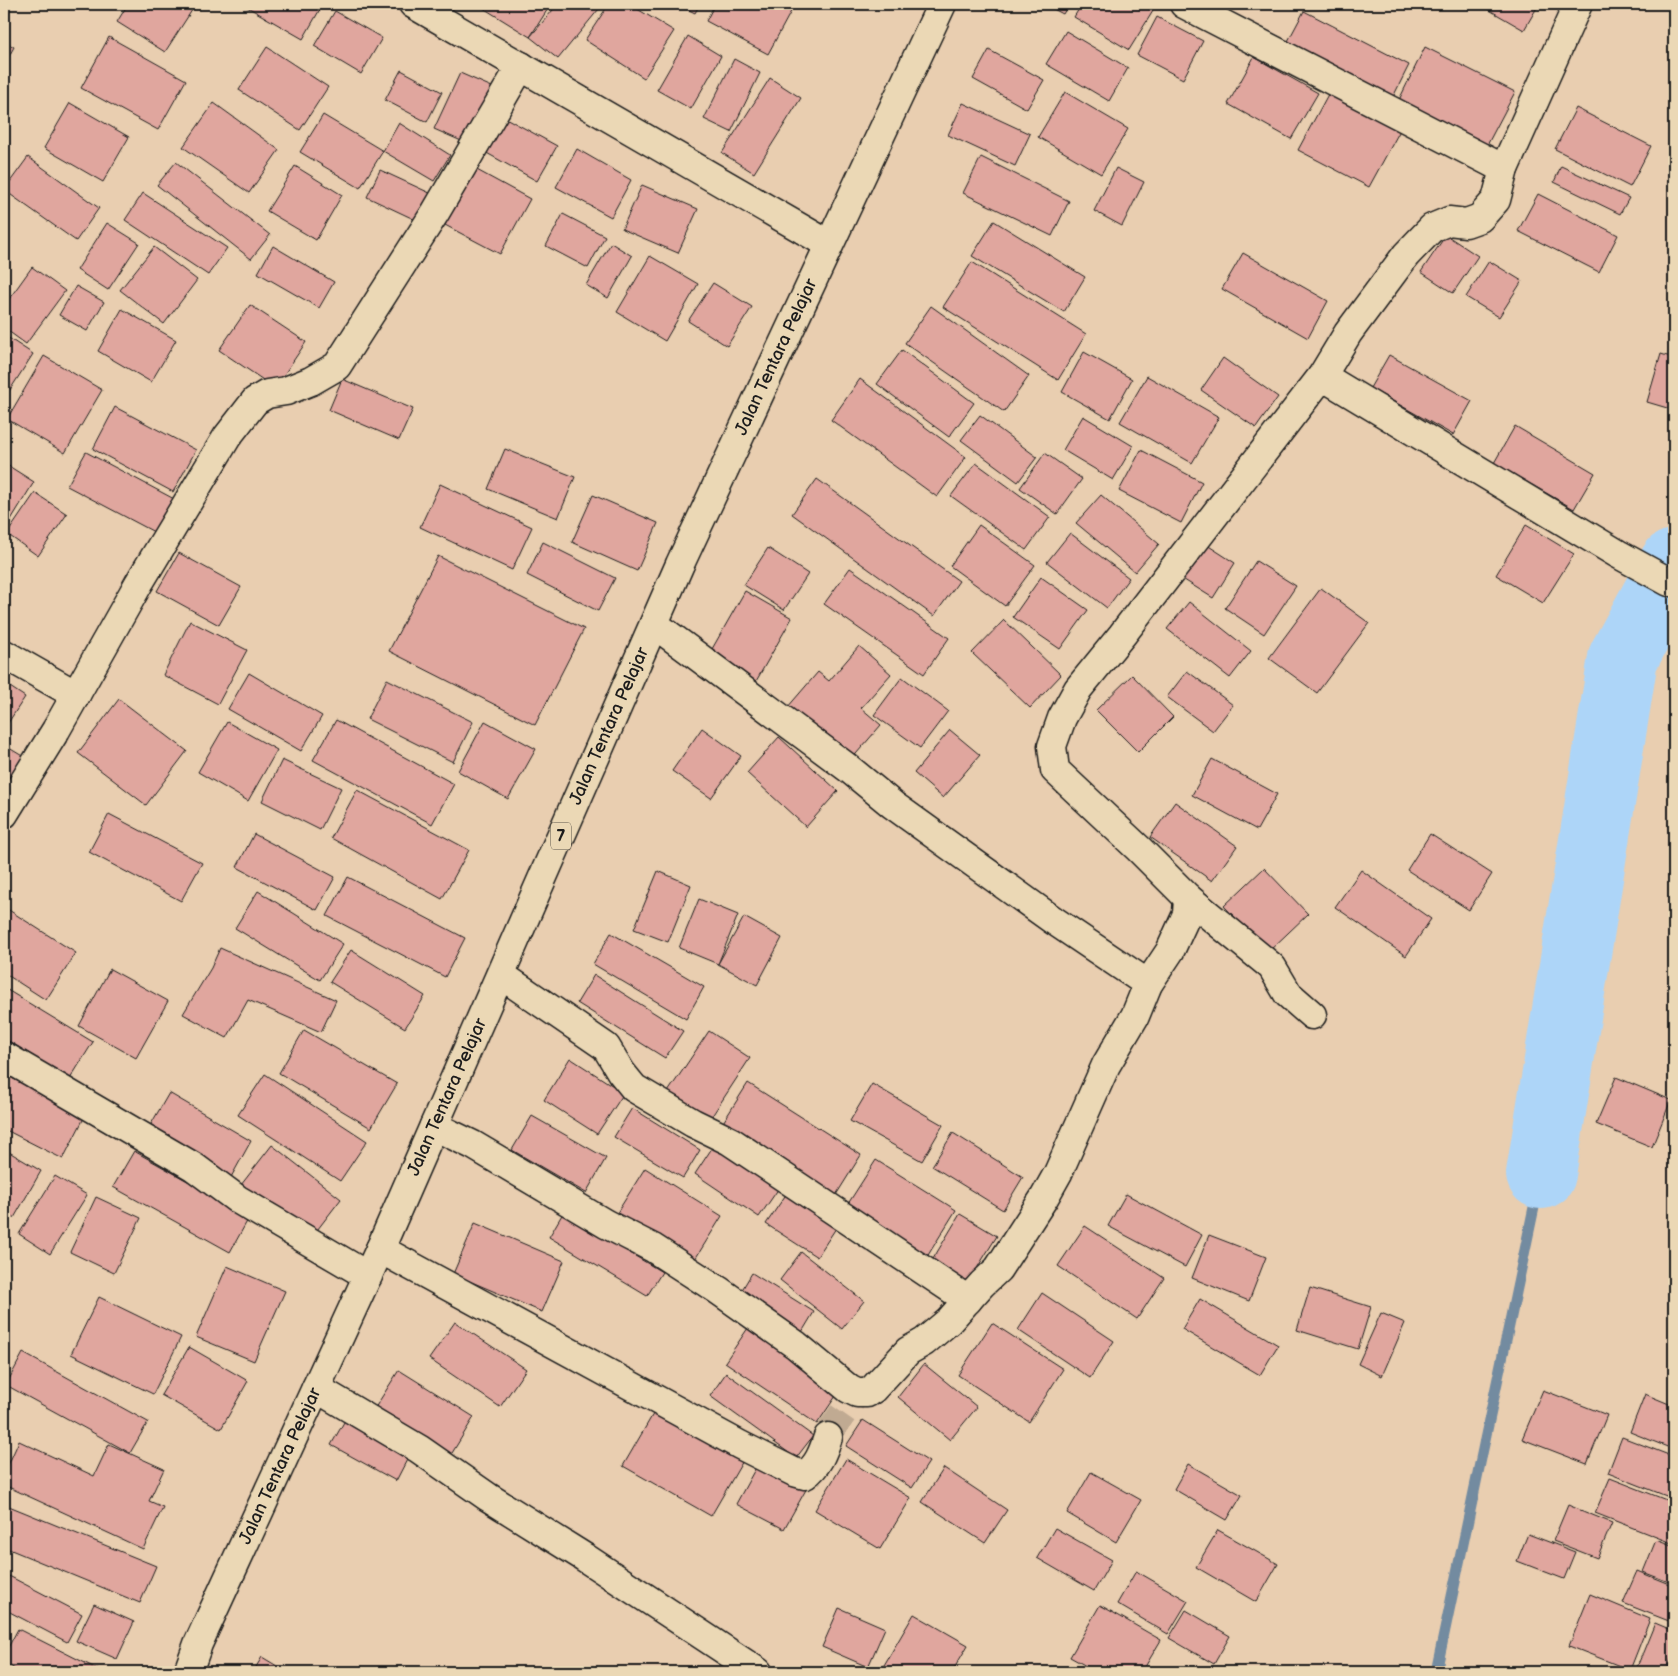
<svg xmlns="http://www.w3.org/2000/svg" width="1678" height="1676" font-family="'Balsamiq Sans',sans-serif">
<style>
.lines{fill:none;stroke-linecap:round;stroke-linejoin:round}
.stream{stroke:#738ba0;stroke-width:11}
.river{stroke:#add5f8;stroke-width:70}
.building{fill:#e0a69e;stroke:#1c1c1c}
.street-tunnel{stroke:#c0aa92;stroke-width:28;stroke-dasharray:28 14;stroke-linecap:butt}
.street-casing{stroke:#1c1c1c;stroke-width:31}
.highway-casing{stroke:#1c1c1c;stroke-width:31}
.street{stroke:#ebd8b5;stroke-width:28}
.highway{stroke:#ebd8b5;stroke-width:28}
.labels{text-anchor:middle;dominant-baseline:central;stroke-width:4.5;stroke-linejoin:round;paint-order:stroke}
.shield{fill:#ebd8b5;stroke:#5a544a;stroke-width:1}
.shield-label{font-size:16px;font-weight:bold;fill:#1c1c1c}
.street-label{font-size:18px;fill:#1c1c1c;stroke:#ebd8b5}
</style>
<rect width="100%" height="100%" fill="#e9ceb0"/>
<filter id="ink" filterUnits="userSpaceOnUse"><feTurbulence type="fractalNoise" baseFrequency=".02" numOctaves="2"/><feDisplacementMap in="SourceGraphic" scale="10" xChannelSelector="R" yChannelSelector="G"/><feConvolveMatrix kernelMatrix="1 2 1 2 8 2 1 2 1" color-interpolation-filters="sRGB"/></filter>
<g filter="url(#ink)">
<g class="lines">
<!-- stream -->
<path class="stream" d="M 1436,1672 L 1541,1174"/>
<!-- river -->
<path class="river" d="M 1541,1174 L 1623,658 L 1674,564"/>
</g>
<!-- building -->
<g class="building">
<path d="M 128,4 L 196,4 L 165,52 L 117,22 Z"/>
<path d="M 242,4 L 323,4 L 303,39 Z"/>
<path d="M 481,4 L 551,4 L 530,37 L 480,6 Z"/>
<path d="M 558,4 L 603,4 L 558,59 L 530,37 Z"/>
<path d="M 609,4 L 629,4 L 674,31 L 644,78 L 585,40 Z"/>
<path d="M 677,4 L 700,4 L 695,13 Z"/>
<path d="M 715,4 L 795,4 L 768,54 L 706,21 Z"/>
<path d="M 1044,4 L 1069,4 L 1063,14 Z"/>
<path d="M 1082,4 L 1140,4 L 1153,11 L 1129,50 L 1074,17 Z"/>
<path d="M 1479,4 L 1539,4 L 1524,30 Z"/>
<path d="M 335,11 L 382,38 L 361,74 L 314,46 Z"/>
<path d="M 1304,11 L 1409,65 L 1393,97 L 1287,43 Z"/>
<path d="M 1157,17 L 1203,41 L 1183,79 L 1137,55 Z"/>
<path d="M 1066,31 L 1128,68 L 1109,101 L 1046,64 Z"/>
<path d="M 688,36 L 721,56 L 691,109 L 657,90 Z"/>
<path d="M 109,37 L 186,80 L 158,130 L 81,88 Z"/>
<path d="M 4,41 L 14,47 L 4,65 Z"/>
<path d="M 267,47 L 328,87 L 300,130 L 239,90 Z"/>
<path d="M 1425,47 L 1515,92 L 1484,151 L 1396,106 Z"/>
<path d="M 989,50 L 1044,80 L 1027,109 L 973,79 Z"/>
<path d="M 1254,57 L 1318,93 L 1291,139 L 1228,104 Z"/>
<path d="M 734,59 L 760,73 L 731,132 L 704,119 Z"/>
<path d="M 401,70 L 442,92 L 427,122 L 385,100 Z"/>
<path d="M 460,73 L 492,87 L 466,143 L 434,129 Z"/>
<path d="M 770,78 L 801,98 L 754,173 L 722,153 Z"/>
<path d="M 1333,85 L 1404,123 L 1369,187 L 1298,150 Z"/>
<path d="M 1065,92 L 1128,129 L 1101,174 L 1038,137 Z"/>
<path d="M 70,103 L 129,137 L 103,182 L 44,148 Z"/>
<path d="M 214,103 L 279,150 L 249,193 L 183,147 Z"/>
<path d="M 963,103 L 1030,134 L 1015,166 L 948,135 Z"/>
<path d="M 1576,108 L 1651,146 L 1630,187 L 1555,149 Z"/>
<path d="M 323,115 L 383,151 L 360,188 L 300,152 Z"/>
<path d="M 502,116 L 557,146 L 537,181 L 483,151 Z"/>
<path d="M 399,123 L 450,155 L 434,181 L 383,151 Z"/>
<path d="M 577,149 L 631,180 L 611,217 L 556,187 Z"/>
<path d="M 28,157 L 99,208 L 76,241 L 4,190 Z"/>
<path d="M 981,157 L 1069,201 L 1052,236 L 963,193 Z"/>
<path d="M 176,162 L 270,235 L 251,259 L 157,185 Z"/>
<path d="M 295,166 L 342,195 L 316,240 L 267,211 Z"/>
<path d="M 1561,166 L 1629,198 L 1620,214 L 1554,182 Z"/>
<path d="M 1116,168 L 1144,182 L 1122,226 L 1094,211 Z"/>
<path d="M 475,169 L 530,199 L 500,254 L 445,225 Z"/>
<path d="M 380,170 L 432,194 L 420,222 L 367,197 Z"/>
<path d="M 642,185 L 698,209 L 678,253 L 622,229 Z"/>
<path d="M 143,193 L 227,248 L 208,275 L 125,220 Z"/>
<path d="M 1538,194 L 1618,235 L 1599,272 L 1518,231 Z"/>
<path d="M 563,214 L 605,236 L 588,268 L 546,246 Z"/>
<path d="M 994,221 L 1085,277 L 1064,312 L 972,256 Z"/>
<path d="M 107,223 L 139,243 L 108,290 L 77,270 Z"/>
<path d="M 1446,235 L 1478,256 L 1453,293 L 1421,272 Z"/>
<path d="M 611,243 L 632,256 L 608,298 L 586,285 Z"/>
<path d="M 273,246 L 334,282 L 319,308 L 258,273 Z"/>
<path d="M 154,247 L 197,280 L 164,324 L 120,290 Z"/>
<path d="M 1243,253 L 1328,301 L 1308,338 L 1222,289 Z"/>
<path d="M 650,256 L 698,284 L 665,341 L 617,312 Z"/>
<path d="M 1489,261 L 1522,281 L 1499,317 L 1466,297 Z"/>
<path d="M 972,262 L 1086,334 L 1058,380 L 943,307 Z"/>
<path d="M 32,267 L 65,291 L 26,344 L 4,328 L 4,306 Z"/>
<path d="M 713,283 L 752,307 L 727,346 L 688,321 Z"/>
<path d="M 76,286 L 104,302 L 87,331 L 59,315 Z"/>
<path d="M 250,305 L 306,342 L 275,388 L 219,350 Z"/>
<path d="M 931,306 L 1029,376 L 1004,412 L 905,343 Z"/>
<path d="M 122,309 L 176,340 L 151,382 L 98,351 Z"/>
<path d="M 4,335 L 33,354 L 6,396 L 4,394 Z"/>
<path d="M 902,350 L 974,403 L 949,437 L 877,384 Z"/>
<path d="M 1084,352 L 1132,379 L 1110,419 L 1062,392 Z"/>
<path d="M 1661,354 L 1674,358 L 1674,410 L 1647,402 Z"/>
<path d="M 1389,355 L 1472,401 L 1453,435 L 1370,388 Z"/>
<path d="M 44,356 L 102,390 L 65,453 L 7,419 Z"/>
<path d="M 1223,358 L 1278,397 L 1256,428 L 1201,390 Z"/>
<path d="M 1147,376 L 1219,417 L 1192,463 L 1120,422 Z"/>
<path d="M 342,379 L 413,409 L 399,440 L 329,410 Z"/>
<path d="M 860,379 L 966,457 L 937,497 L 831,420 Z"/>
<path d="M 115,407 L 196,450 L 173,492 L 93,449 Z"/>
<path d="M 980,415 L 1037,457 L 1018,482 L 961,440 Z"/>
<path d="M 1083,416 L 1133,446 L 1113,480 L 1063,450 Z"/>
<path d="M 1515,426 L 1595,473 L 1574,509 L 1494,463 Z"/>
<path d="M 505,449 L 575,477 L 558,518 L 488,489 Z"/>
<path d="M 1141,450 L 1202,482 L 1181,523 L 1119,491 Z"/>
<path d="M 86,452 L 176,500 L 158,534 L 67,486 Z"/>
<path d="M 1045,453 L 1082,479 L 1057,514 L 1020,488 Z"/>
<path d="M 4,463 L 34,482 L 4,531 Z"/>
<path d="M 976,463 L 1050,517 L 1026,550 L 951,496 Z"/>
<path d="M 817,479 L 959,581 L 934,616 L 792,514 Z"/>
<path d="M 440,484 L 532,527 L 512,570 L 420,527 Z"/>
<path d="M 35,493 L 67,514 L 38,556 L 7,534 Z"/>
<path d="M 593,495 L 658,523 L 637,571 L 572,542 Z"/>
<path d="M 1101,495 L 1159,544 L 1135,572 L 1076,523 Z"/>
<path d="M 979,525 L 1035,565 L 1005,606 L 950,566 Z"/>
<path d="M 1526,525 L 1574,554 L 1543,603 L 1496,575 Z"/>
<path d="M 1070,533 L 1129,578 L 1107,608 L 1047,562 Z"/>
<path d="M 543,542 L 615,578 L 598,611 L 527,575 Z"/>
<path d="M 1204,543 L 1235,563 L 1213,598 L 1181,578 Z"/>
<path d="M 768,548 L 808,574 L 784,610 L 744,585 Z"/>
<path d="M 179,553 L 241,587 L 219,625 L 157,591 Z"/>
<path d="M 438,556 L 584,629 L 535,725 L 389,651 Z"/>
<path d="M 1256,561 L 1296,586 L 1264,634 L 1225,608 Z"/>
<path d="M 850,568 L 949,638 L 924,674 L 824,604 Z"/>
<path d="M 1041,577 L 1088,610 L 1060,649 L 1013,617 Z"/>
<path d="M 1321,588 L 1369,623 L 1317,693 L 1269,658 Z"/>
<path d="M 745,591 L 792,618 L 755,683 L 708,656 Z"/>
<path d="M 1189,602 L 1251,651 L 1230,678 L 1167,629 Z"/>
<path d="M 1004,620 L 1061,675 L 1030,708 L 972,653 Z"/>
<path d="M 190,621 L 247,650 L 218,704 L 163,675 Z"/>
<path d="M 859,646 L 891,674 L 861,708 L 881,725 L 850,761 L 787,708 L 818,672 L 829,681 Z"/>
<path d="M 1187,671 L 1233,705 L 1213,731 L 1167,697 Z"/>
<path d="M 249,673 L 322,716 L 301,751 L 228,709 Z"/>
<path d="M 1132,675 L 1173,717 L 1138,752 L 1096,710 Z"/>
<path d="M 902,677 L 948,711 L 920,748 L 874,715 Z"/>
<path d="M 387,679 L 473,722 L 453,762 L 367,719 Z"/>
<path d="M 4,683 L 25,697 L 4,729 Z"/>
<path d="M 119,699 L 187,751 L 146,805 L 78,753 Z"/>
<path d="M 336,720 L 454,784 L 432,824 L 313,760 Z"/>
<path d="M 485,721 L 536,749 L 508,799 L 458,771 Z"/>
<path d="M 227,722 L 277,750 L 248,801 L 198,772 Z"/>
<path d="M 702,728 L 741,756 L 711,798 L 672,771 Z"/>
<path d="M 950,730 L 980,755 L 943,798 L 914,773 Z"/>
<path d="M 779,737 L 838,791 L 806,827 L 747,773 Z"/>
<path d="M 4,745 L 34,763 L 4,790 Z"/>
<path d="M 1212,759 L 1277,794 L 1257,830 L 1192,795 Z"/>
<path d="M 282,760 L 341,788 L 320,830 L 262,801 Z"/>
<path d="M 357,790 L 469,850 L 442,899 L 331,838 Z"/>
<path d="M 1175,802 L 1237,846 L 1212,881 L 1150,837 Z"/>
<path d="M 109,814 L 202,863 L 181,901 L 89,852 Z"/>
<path d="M 254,834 L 335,877 L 317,910 L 237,867 Z"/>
<path d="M 1430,834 L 1492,874 L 1469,910 L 1407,870 Z"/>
<path d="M 1264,868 L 1308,914 L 1268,952 L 1224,906 Z"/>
<path d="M 1361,870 L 1431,919 L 1406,956 L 1335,907 Z"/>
<path d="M 658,871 L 691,885 L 668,942 L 634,929 Z"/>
<path d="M 348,877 L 465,938 L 445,977 L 327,916 Z"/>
<path d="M 258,891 L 343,944 L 320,980 L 235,928 Z"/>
<path d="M 699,899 L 738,915 L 718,964 L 679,948 Z"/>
<path d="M 4,907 L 76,953 L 46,1000 L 4,973 Z"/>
<path d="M 744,917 L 782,938 L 757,985 L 718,964 Z"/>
<path d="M 611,933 L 704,987 L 686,1019 L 593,964 Z"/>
<path d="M 220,948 L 336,1000 L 321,1032 L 248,1000 L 227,1038 L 183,1014 L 211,968 Z"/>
<path d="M 351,950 L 425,996 L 405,1028 L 330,982 Z"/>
<path d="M 110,969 L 168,1001 L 136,1058 L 79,1026 Z"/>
<path d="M 594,975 L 683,1031 L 665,1058 L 577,1003 Z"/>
<path d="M 4,988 L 93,1042 L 70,1079 L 4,1038 Z"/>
<path d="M 304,1030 L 397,1084 L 371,1128 L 279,1073 Z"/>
<path d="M 709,1031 L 750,1058 L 708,1122 L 666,1095 Z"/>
<path d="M 570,1058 L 624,1093 L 597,1134 L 544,1100 Z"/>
<path d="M 4,1074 L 85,1116 L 63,1159 L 4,1129 Z"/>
<path d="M 265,1074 L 367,1141 L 340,1181 L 238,1115 Z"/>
<path d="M 1616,1077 L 1671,1100 L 1652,1147 L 1596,1124 Z"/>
<path d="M 748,1083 L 861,1155 L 836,1195 L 722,1124 Z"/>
<path d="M 872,1084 L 943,1125 L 922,1161 L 850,1121 Z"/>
<path d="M 169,1093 L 251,1141 L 230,1179 L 147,1131 Z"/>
<path d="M 632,1108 L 700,1150 L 683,1178 L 614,1137 Z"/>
<path d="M 532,1116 L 606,1158 L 586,1193 L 512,1150 Z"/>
<path d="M 953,1133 L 1023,1177 L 1003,1210 L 932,1166 Z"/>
<path d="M 272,1145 L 341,1199 L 311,1238 L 241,1185 Z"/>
<path d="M 714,1145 L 779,1188 L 759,1217 L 695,1174 Z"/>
<path d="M 4,1149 L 41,1171 L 14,1218 L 4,1212 Z"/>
<path d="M 134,1151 L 250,1216 L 230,1252 L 113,1187 Z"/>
<path d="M 876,1160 L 956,1210 L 925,1260 L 844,1210 Z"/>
<path d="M 645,1168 L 722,1216 L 692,1264 L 615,1216 Z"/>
<path d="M 55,1176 L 87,1195 L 50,1254 L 19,1234 Z"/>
<path d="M 787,1193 L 838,1225 L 817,1257 L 766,1224 Z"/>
<path d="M 1126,1194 L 1202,1235 L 1185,1267 L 1108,1226 Z"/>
<path d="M 96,1197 L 141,1218 L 114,1273 L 70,1252 Z"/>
<path d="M 563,1213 L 662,1272 L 647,1296 L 549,1237 Z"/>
<path d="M 960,1214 L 997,1236 L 966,1286 L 930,1264 Z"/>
<path d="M 475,1223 L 564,1261 L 542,1312 L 453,1274 Z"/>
<path d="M 1085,1226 L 1164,1278 L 1137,1319 L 1058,1266 Z"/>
<path d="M 1209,1235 L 1266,1257 L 1249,1301 L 1192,1278 Z"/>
<path d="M 801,1252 L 864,1301 L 842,1329 L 780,1280 Z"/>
<path d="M 227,1266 L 285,1291 L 254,1361 L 196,1337 Z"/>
<path d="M 752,1273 L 814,1312 L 802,1332 L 740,1293 Z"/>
<path d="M 1310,1288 L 1371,1307 L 1358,1349 L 1297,1330 Z"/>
<path d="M 1042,1293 L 1114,1341 L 1090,1378 L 1018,1330 Z"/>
<path d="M 99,1297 L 181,1337 L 153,1394 L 71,1354 Z"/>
<path d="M 1200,1299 L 1278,1345 L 1260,1375 L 1182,1329 Z"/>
<path d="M 1381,1313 L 1405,1323 L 1382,1376 L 1358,1364 Z"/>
<path d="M 455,1322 L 526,1369 L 500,1407 L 429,1359 Z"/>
<path d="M 992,1323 L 1063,1369 L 1029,1422 L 958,1375 Z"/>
<path d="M 748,1328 L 840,1390 L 817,1424 L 725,1362 Z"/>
<path d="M 189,1347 L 248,1381 L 221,1429 L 161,1395 Z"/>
<path d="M 23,1353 L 148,1422 L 130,1453 L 6,1385 Z"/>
<path d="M 924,1364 L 977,1407 L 950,1440 L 898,1397 Z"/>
<path d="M 399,1370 L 474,1417 L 449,1458 L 373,1411 Z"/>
<path d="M 726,1373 L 813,1436 L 796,1458 L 710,1396 Z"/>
<path d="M 1543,1390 L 1607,1415 L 1587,1464 L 1522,1439 Z"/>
<path d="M 1645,1394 L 1674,1406 L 1674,1438 L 1670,1448 L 1630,1432 Z"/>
<path d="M 656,1409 L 744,1459 L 711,1516 L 623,1466 Z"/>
<path d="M 348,1415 L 412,1450 L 396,1481 L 331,1445 Z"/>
<path d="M 863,1420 L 929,1462 L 912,1488 L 846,1446 Z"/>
<path d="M 1622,1437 L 1674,1457 L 1674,1499 L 1608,1473 Z"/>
<path d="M 19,1441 L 94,1476 L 109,1444 L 164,1469 L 149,1501 L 163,1507 L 143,1549 L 4,1485 L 4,1474 Z"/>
<path d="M 846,1459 L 911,1498 L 880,1549 L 815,1510 Z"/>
<path d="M 760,1460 L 808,1486 L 784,1529 L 736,1504 Z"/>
<path d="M 1188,1464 L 1242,1495 L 1227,1520 L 1174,1489 Z"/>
<path d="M 944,1468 L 1007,1510 L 985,1543 L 922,1502 Z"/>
<path d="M 1091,1472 L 1141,1500 L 1116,1542 L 1067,1513 Z"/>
<path d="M 1610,1478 L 1674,1503 L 1674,1544 L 1595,1513 Z"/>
<path d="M 4,1504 L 156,1566 L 140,1603 L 4,1547 Z"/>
<path d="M 1568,1505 L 1612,1523 L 1597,1558 L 1553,1541 Z"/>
<path d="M 1055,1528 L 1112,1560 L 1094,1591 L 1037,1558 Z"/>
<path d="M 1218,1530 L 1278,1564 L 1256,1602 L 1196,1567 Z"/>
<path d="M 1528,1534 L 1575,1552 L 1564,1579 L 1517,1561 Z"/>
<path d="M 1656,1540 L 1674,1547 L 1674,1584 L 1643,1572 Z"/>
<path d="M 1136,1571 L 1188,1601 L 1168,1634 L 1117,1604 Z"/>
<path d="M 1637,1571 L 1674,1586 L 1674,1623 L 1623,1603 Z"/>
<path d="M 9,1576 L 82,1614 L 67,1642 L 4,1609 L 4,1585 Z"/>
<path d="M 1590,1594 L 1650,1619 L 1630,1670 L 1569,1646 Z"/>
<path d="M 94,1604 L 134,1622 L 117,1659 L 76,1641 Z"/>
<path d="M 1100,1605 L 1161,1640 L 1142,1672 L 1097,1672 L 1070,1657 Z"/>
<path d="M 839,1608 L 885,1628 L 868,1667 L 822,1647 Z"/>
<path d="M 1186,1610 L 1230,1636 L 1214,1664 L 1169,1638 Z"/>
<path d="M 914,1614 L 968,1645 L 952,1672 L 880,1672 Z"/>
<path d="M 1655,1623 L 1674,1631 L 1674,1652 L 1666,1672 L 1635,1672 Z"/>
<path d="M 18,1629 L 103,1672 L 21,1672 L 4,1663 L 4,1655 Z"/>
<path d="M 262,1657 L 287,1672 L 253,1672 Z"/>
</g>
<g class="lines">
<!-- street-tunnel -->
<path class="street-tunnel" d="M 828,1437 L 832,1429 L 857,1393"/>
<!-- street casing -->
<g class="street-casing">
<g id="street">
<path d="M 413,4 L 828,244"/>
<path d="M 1184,4 L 1504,169"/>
<path d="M 1322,376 L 1618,554 L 1669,582 L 1674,582"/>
<path d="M 654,624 L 848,768 L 893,805 L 1053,920 L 1148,984"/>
<path d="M 4,654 L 76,695"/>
<path d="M 4,814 L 56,730 L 139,583 L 227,437 L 255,401 L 267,394 L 286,391 L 311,381 L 337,366 L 435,213 L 521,66"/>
<path d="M 501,975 L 606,1047 L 621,1072 L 634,1088 L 693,1123 L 730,1141 L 968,1300"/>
<path d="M 1312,1015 L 1288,994 L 1272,967 L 1188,898 L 1139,849 L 1055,770 L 1052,746 L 1062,718 L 1078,689 L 1122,635 L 1322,376 L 1348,333 L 1406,255 L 1432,228 L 1449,221 L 1466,223 L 1480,218 L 1496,200 L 1504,169 L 1578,4"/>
<path d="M 4,1056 L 194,1167 L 237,1199 L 368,1276"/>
<path d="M 434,1126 L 473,1145 L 606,1224 L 653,1248 L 718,1290 L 796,1345 L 849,1389 L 857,1393 L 867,1393 L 873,1389 L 908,1351 L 924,1342 L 949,1321 L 982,1284 L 998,1269 L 1044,1198 L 1058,1173 L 1106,1065 L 1135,1016 L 1148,984 L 1170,951 L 1187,914 L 1188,898"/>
<path d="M 380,1249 L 740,1445 L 794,1472 L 805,1475 C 818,1466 823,1452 828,1437"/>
<path d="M 316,1388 L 419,1449 L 488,1497 L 584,1557 L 758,1672"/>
</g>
</g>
<!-- highway casing -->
<g class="highway-casing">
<path id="highway" d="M 188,1672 L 198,1644 L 380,1249 L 680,564 L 942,4"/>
</g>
<!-- street -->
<use href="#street" class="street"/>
<!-- highway -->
<use href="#highway" class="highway"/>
</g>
</g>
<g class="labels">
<!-- shield labels -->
<rect class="shield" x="551" y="822.5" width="20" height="27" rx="4"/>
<g class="shield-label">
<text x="561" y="836">7</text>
</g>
<!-- street labels -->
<g class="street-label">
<text transform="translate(776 357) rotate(-65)">Jalan Tentara Pelajar</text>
<text transform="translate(609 726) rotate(-66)">Jalan Tentara Pelajar</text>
<text transform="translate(447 1097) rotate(-66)">Jalan Tentara Pelajar</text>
<text transform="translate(280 1466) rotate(-65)">Jalan Tentara Pelajar</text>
</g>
</g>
<!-- margin -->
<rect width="1678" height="1676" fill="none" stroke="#ebd8b5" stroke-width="20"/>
<rect x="10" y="10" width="1658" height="1656" fill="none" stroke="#1c1c1c" stroke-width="2" filter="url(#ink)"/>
</svg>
